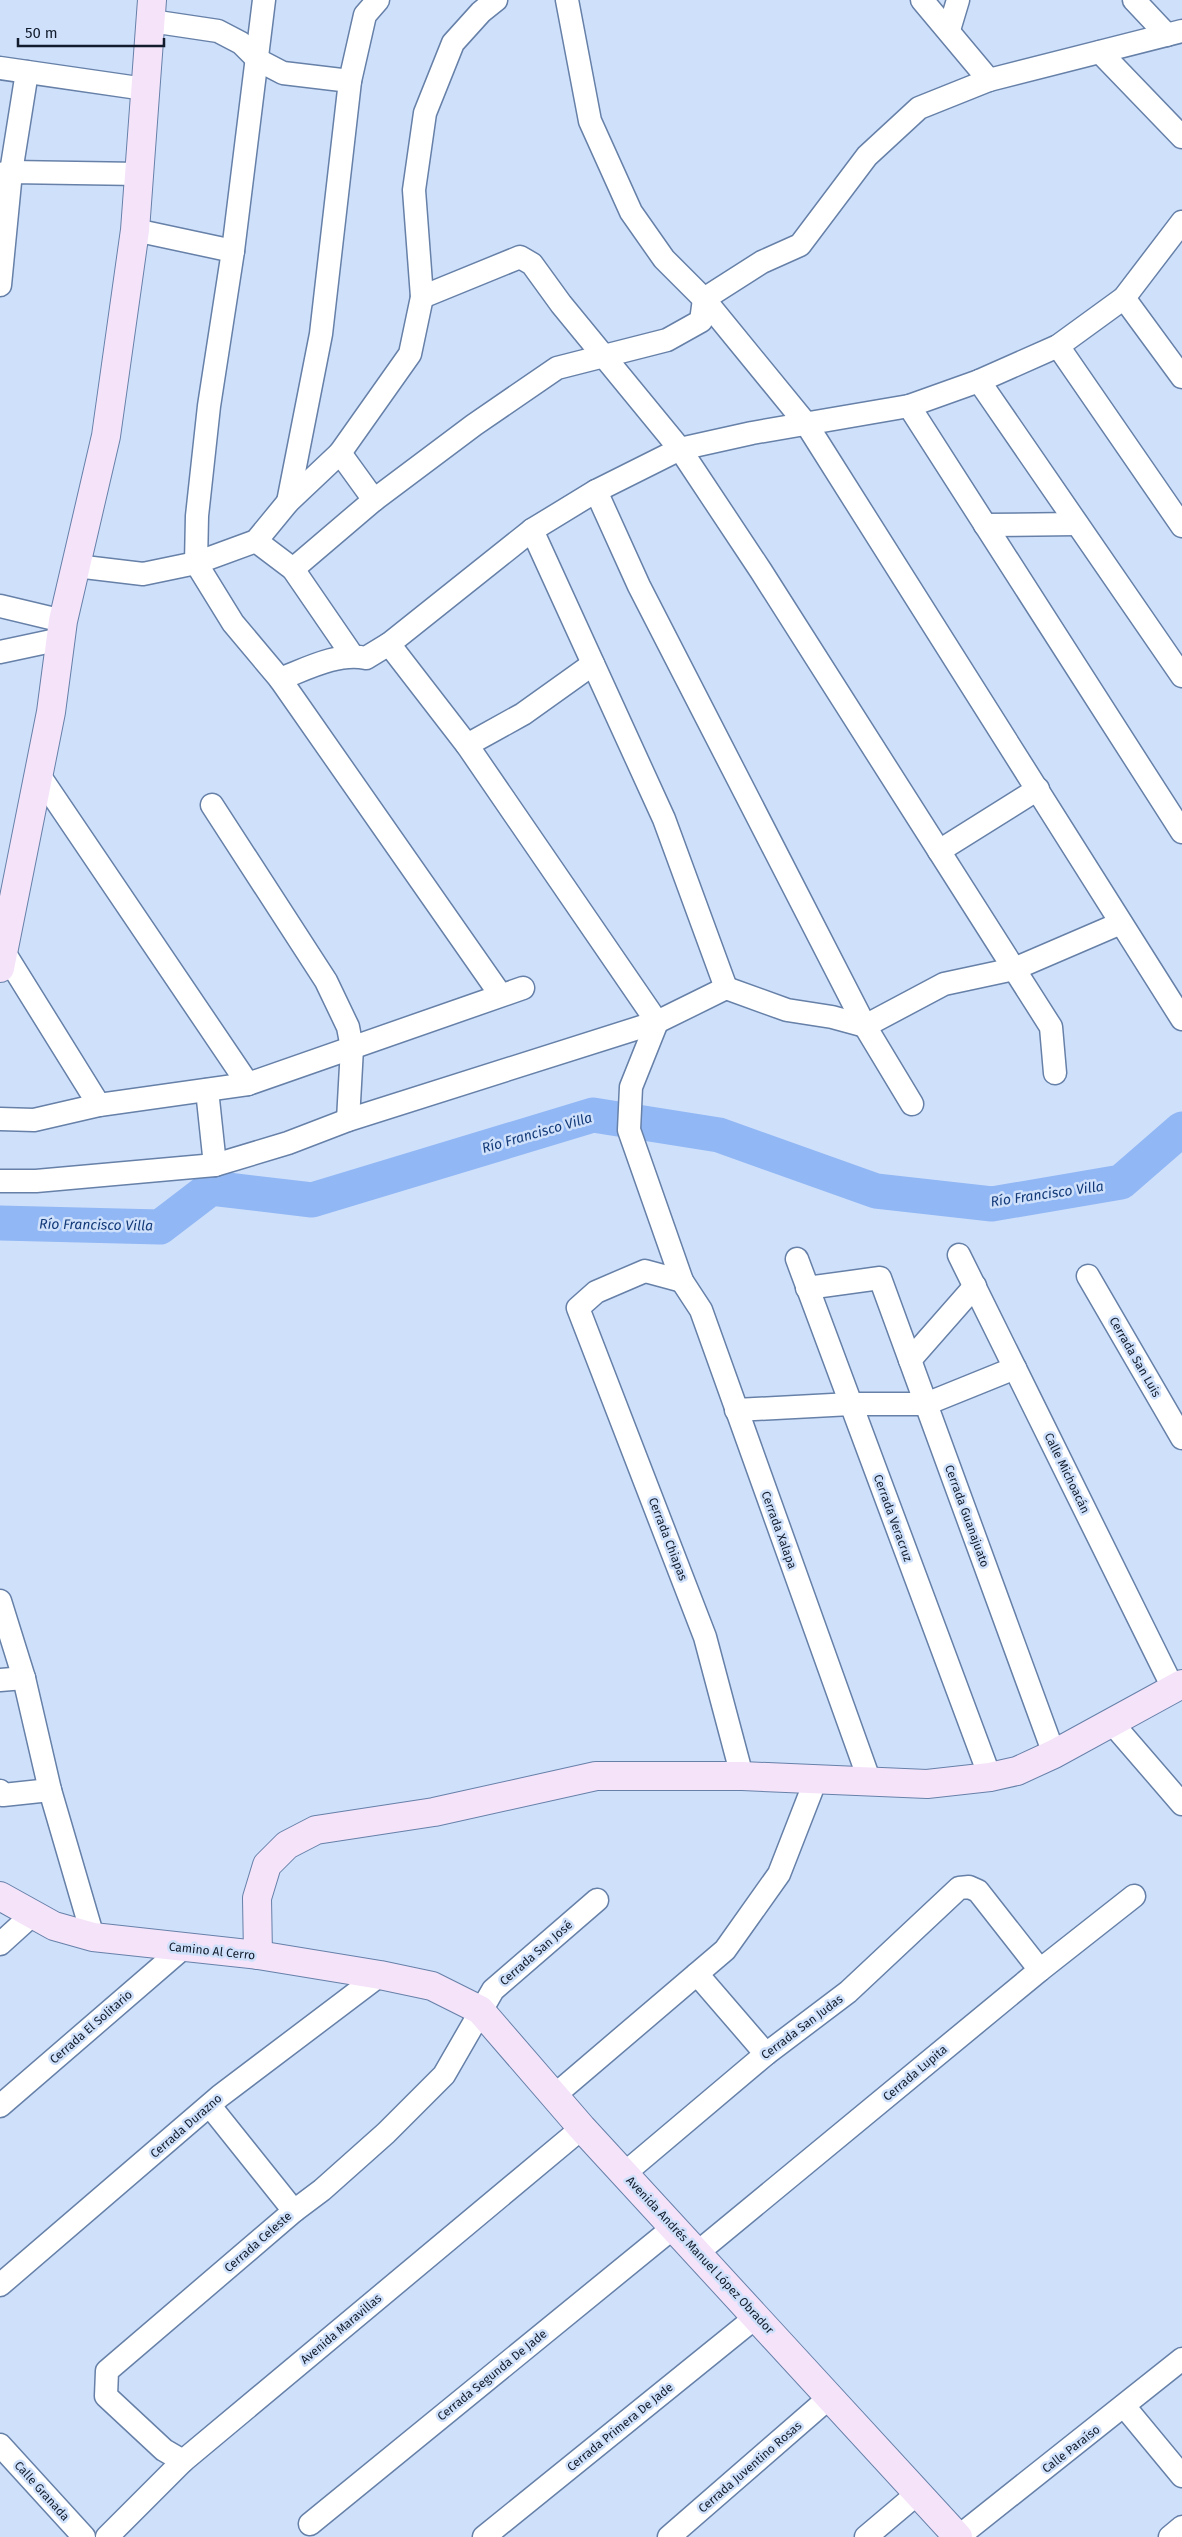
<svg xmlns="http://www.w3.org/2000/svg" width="1182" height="2537" font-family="'Fira Sans',sans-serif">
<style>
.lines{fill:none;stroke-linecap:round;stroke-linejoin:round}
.river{stroke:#91b7f4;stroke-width:35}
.street-casing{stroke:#6680a8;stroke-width:25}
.secondary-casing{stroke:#6680a8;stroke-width:30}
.street{stroke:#fff;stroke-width:22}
.secondary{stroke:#f5e3fa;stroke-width:28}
.labels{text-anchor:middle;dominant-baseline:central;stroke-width:5;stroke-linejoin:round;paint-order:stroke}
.street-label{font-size:12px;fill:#121c2c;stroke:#cfe0fb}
.water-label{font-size:14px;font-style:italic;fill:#133a78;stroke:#cfe0fb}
</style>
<rect width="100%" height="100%" fill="#cfe0fb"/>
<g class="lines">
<!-- river -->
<path class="river" d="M 0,1223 L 160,1227 L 211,1188 L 312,1200 L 593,1115 L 719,1135 L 876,1191 L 992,1204 L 1121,1182 L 1182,1129"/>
<!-- street casing -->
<g class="street-casing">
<g id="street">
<path d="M 264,0 L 233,251 L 209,406 L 197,516 L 196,563 L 233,623 L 280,679 L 500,994"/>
<path d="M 567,0 L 590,121 L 631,212 L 664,259 L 704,299 L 807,425 L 1182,1019"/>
<path d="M 922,0 L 989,80"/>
<path d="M 1134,0 L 1167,35"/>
<path d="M 151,21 L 218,31 L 241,43 L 258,60 L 283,73 L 350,81"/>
<path d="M 949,30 L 958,0"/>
<path d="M 1100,52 L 1182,137"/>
<path d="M 0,68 L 145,89"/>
<path d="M 0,174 L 11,172 L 140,174"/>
<path d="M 135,230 L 233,251"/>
<path d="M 0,285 L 11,172 L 27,72"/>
<path d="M 422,297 L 520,257 L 532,264 L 561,304 L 680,449 L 761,571 L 1051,1027 L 1055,1073"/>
<path d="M 1124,298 L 1182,377"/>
<path d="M 1058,346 L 1182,526"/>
<path d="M 979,381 L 1182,676"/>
<path d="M 909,406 L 1182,832"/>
<path d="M 340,453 L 374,500"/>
<path d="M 596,491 L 639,586 L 865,1026 L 912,1104"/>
<path d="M 288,502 L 321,334 L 350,81 L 365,15 L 378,0"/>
<path d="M 985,525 L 1077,524"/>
<path d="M 532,530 L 664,819 L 726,988"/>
<path d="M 256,541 L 293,569 L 352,655"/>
<path d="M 76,566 L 143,574 L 196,563 L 256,541 L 288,502 L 340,453 L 410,354 L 422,297 L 414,190 L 425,113 L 453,43 L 481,12 L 496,0"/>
<path d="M 293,569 L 374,500 L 474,425 L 557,368 L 667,340 L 701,321 L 704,299 L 762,262 L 800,245 L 867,156 L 919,108 L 989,80 L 1182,31"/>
<path d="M 0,606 L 63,621"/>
<path d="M 389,644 L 467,745 L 657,1022 L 631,1087 L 629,1130 L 682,1281 L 701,1310 L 870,1782"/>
<path d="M 0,652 L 61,639"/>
<path d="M 280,679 C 306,669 338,652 366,658 L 389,644 L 532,530 L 596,491 L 680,449 L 752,433 L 909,406 L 979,381 L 1058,346 L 1124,298 L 1182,222"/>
<path d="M 467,745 L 523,714 L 593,664"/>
<path d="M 39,775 L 248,1084"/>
<path d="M 212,805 L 326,981 L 348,1027 L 352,1048 L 348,1120"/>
<path d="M 939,851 L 1038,789"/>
<path d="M 4,952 L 99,1105"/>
<path d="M 207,1090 L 215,1165"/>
<path d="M 0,1119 L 34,1120 L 99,1105 L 248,1084 L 523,988"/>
<path d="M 0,1181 L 36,1181 L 215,1165 L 288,1143 L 348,1120 L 657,1022 L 726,988 L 787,1010 L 832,1017 L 865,1026 L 944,984 L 1014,969 L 1121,923"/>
<path d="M 959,1255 L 1174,1690"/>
<path d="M 797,1259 L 990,1777"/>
<path d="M 1088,1276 L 1182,1438"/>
<path d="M 682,1281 L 645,1271 L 596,1292 L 578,1308 L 705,1637 L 742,1776"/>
<path d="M 807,1288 L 880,1278 L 1054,1754"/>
<path d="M 910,1360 L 975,1286"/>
<path d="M 736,1410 L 851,1404 L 926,1404 L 1015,1368"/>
<path d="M 0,1601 L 24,1678 L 50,1790 L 93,1937"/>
<path d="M 0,1680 L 24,1678"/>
<path d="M 1112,1723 L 1182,1804"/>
<path d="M 0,1791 L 3,1795 L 50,1790"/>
<path d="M 0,1944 L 32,1915"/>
<path d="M 697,1974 L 766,2054"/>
<path d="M 555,2095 L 725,1950 L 779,1874 L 816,1779"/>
<path d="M 0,2106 L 183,1948"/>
<path d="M 210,2106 L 294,2211"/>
<path d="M 625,2173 L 766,2054 L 848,1992 L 959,1888 L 969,1887 L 978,1891 L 1040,1970"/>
<path d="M 697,2253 L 1040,1970 L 1134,1896"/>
<path d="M 0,2285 L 220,2096 L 380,1975"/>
<path d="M 1124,2406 L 1182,2476"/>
<path d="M 0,2445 L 84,2537"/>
<path d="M 183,2461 L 164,2450 L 106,2396 L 107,2371 L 294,2211 L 322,2190 L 386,2133 L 444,2075 L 493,1990 L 597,1900"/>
<path d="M 310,2524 L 674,2227"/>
<path d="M 107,2537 L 183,2461 L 582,2128"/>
<path d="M 484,2537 L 756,2317"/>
<path d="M 669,2537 L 830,2397"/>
<path d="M 866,2537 L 918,2493"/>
<path d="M 958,2537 L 1182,2359"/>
<path d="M 1170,2537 L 1182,2527"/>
</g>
</g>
<!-- secondary casing -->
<g class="secondary-casing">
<g id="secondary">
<path d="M 0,968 L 51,712 L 63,621 L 106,436 L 135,230 L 152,0"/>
<path d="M 0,1896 L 54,1926 L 93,1937 L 258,1955 L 380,1975 L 432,1986 L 480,2010 L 582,2128 L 958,2537"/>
<path d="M 258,1955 L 257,1898 L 267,1865 L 287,1845 L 316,1830 L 434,1812 L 596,1776 L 742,1776 L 927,1784 L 990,1777 L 1017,1771 L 1054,1754 L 1182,1684"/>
</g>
</g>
<!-- street -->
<use href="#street" class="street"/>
<!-- secondary -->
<use href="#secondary" class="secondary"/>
</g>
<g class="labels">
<!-- street labels -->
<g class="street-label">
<text transform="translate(1135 1357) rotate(60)">Cerrada San Luis</text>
<text transform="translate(1067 1473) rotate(64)">Calle Michoacán</text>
<text transform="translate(967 1516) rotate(70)">Cerrada Guanajuato</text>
<text transform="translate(893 1518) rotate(70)">Cerrada Veracruz</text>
<text transform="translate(779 1530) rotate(70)">Cerrada Xalapa</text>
<text transform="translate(668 1539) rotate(69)">Cerrada Chiapas</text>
<text transform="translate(212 1951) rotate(6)">Camino Al Cerro</text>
<text transform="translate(536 1953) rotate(-41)">Cerrada San José</text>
<text transform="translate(91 2027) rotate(-41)">Cerrada El Solitario</text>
<text transform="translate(802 2027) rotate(-37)">Cerrada San Judas</text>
<text transform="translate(915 2073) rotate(-40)">Cerrada Lupita</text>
<text transform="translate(186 2126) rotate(-41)">Cerrada Durazno</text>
<text transform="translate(258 2242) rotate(-41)">Cerrada Celeste</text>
<text transform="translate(700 2255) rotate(47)">Avenida Andrés Manuel López Obrador</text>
<text transform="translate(341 2329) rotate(-40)">Avenida Maravillas</text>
<text transform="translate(492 2375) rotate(-39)">Cerrada Segunda De Jade</text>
<text transform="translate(620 2427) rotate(-39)">Cerrada Primera De Jade</text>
<text transform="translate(1071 2449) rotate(-38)">Calle Paraíso</text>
<text transform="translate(750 2467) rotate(-41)">Cerrada Juventino Rosas</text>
<text transform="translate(42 2491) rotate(48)">Calle Granada</text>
</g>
<!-- water labels -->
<g class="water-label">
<text transform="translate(537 1133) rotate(-16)">Río Francisco Villa</text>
<text transform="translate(1047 1194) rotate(-8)">Río Francisco Villa</text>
<text transform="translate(96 1225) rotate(1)">Río Francisco Villa</text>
</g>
</g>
<!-- scale -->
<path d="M18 38v8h146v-8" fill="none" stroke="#121c2c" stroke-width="2.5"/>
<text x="25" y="38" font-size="15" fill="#121c2c" stroke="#cfe0fb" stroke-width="4" paint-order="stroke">50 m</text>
</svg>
